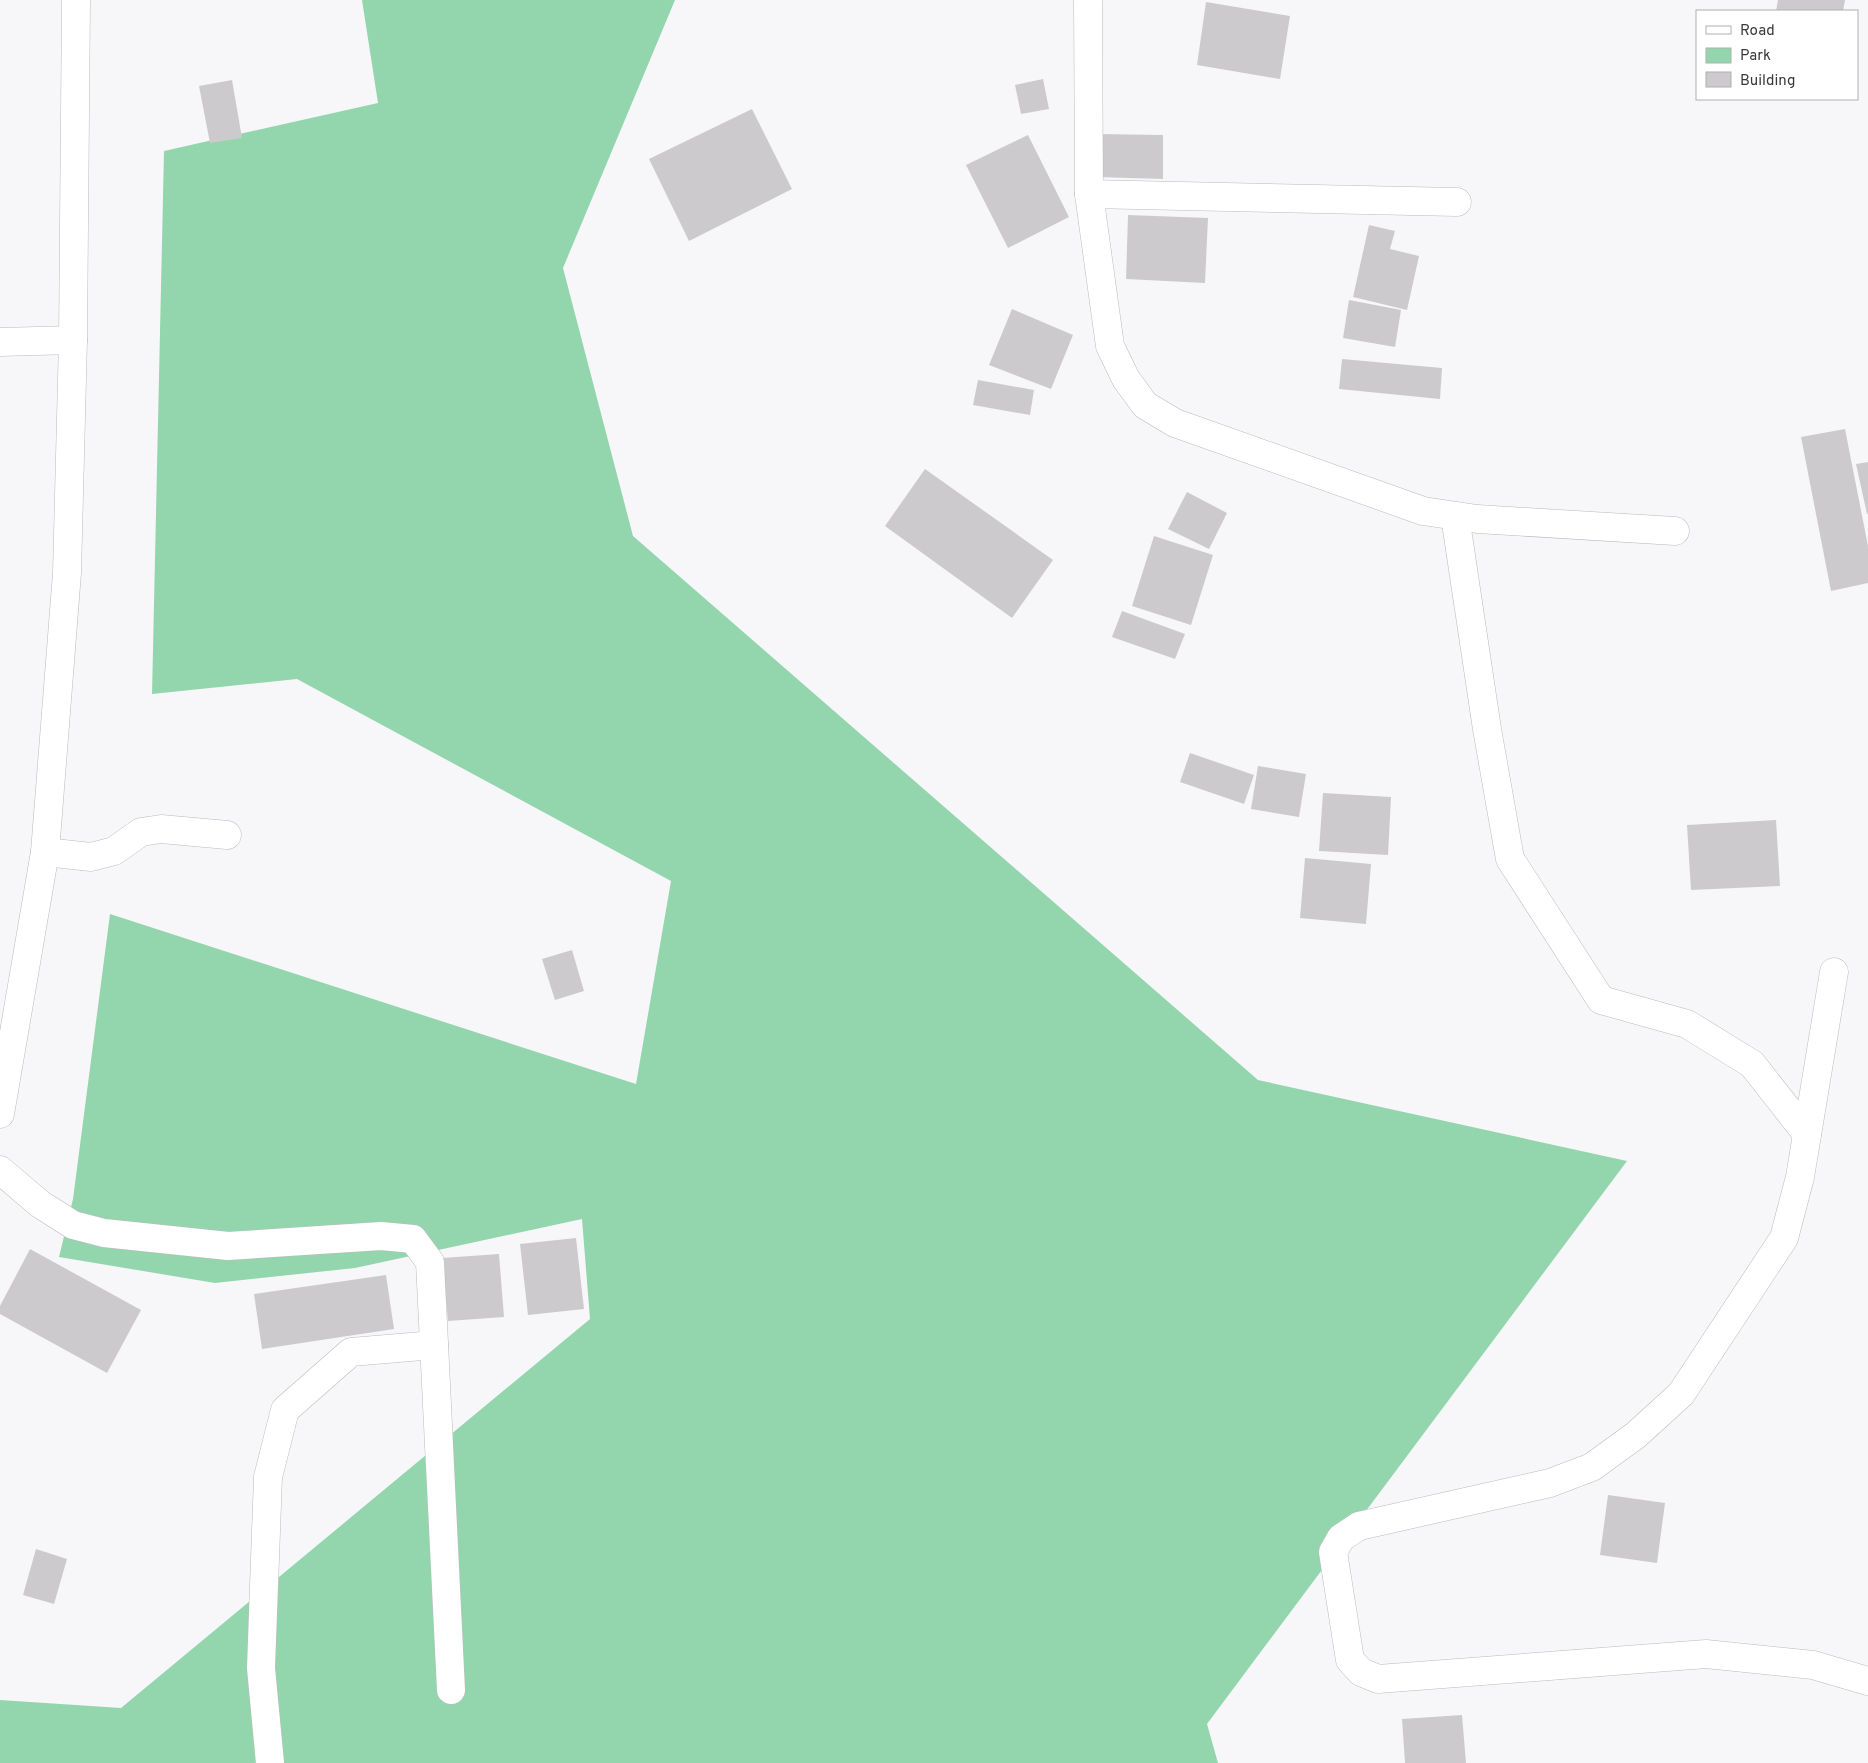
<svg xmlns="http://www.w3.org/2000/svg" width="1868" height="1763" font-family="Overpass,sans-serif">
<style>
.green{fill:#93d6ad}
.building{fill:#cccacc}
.lines{fill:none;stroke-linecap:round;stroke-linejoin:round}
.minor-casing{stroke:#bbbbbd;stroke-width:29}
.minor{stroke:#fff;stroke-width:28}
</style>
<rect width="100%" height="100%" fill="#f7f7fa"/>
<!-- green -->
<path class="green" d="M 362,0 L 675,0 L 563,268 L 633,536 L 1258,1080 L 1627,1161 L 1207,1724 L 1218,1763 L 0,1763 L 0,1700 L 121,1708 L 590,1319 L 582,1219 L 355,1268 L 215,1283 L 59,1257 L 73,1199 L 110,914 L 636,1084 L 671,881 L 297,679 L 152,694 L 164,151 L 378,103 Z"/>
<!-- building -->
<g class="building">
<path d="M 1778,0 L 1845,0 L 1843,11 L 1776,11 Z"/>
<path d="M 1206,2 L 1290,16 L 1280,79 L 1197,65 Z"/>
<path d="M 1043,79 L 1049,109 L 1021,114 L 1015,85 Z"/>
<path d="M 232,80 L 242,138 L 210,143 L 199,86 Z"/>
<path d="M 752,109 L 792,189 L 689,241 L 649,159 Z"/>
<path d="M 1097,134 L 1163,135 L 1163,179 L 1096,177 Z"/>
<path d="M 1028,135 L 1069,217 L 1008,248 L 966,165 Z"/>
<path d="M 1128,215 L 1208,218 L 1205,283 L 1126,279 Z"/>
<path d="M 1369,225 L 1395,231 L 1390,249 L 1419,256 L 1407,310 L 1353,297 Z"/>
<path d="M 1349,300 L 1401,310 L 1395,347 L 1343,338 Z"/>
<path d="M 1012,309 L 1073,335 L 1051,389 L 989,365 Z"/>
<path d="M 1342,359 L 1442,368 L 1440,399 L 1339,389 Z"/>
<path d="M 978,380 L 1034,390 L 1030,415 L 973,405 Z"/>
<path d="M 1845,429 L 1868,546 L 1868,583 L 1831,591 L 1801,437 Z"/>
<path d="M 1868,462 L 1868,514 L 1867,514 L 1856,464 Z"/>
<path d="M 925,469 L 1053,560 L 1012,618 L 885,526 Z"/>
<path d="M 1187,492 L 1227,513 L 1209,549 L 1168,529 Z"/>
<path d="M 1154,536 L 1213,555 L 1191,625 L 1132,606 Z"/>
<path d="M 1122,611 L 1185,634 L 1175,659 L 1112,637 Z"/>
<path d="M 1190,753 L 1254,775 L 1244,804 L 1180,782 Z"/>
<path d="M 1258,766 L 1306,774 L 1299,817 L 1251,809 Z"/>
<path d="M 1323,793 L 1391,797 L 1388,855 L 1319,851 Z"/>
<path d="M 1776,820 L 1780,886 L 1691,890 L 1687,825 Z"/>
<path d="M 1305,858 L 1371,864 L 1366,924 L 1300,918 Z"/>
<path d="M 572,950 L 584,991 L 555,1000 L 542,959 Z"/>
<path d="M 576,1238 L 584,1309 L 528,1315 L 520,1244 Z"/>
<path d="M 30,1249 L 141,1310 L 107,1373 L 0,1314 L 0,1306 Z"/>
<path d="M 499,1254 L 504,1317 L 448,1321 L 442,1258 Z"/>
<path d="M 386,1275 L 394,1329 L 262,1349 L 254,1294 Z"/>
<path d="M 1608,1495 L 1665,1503 L 1657,1563 L 1600,1555 Z"/>
<path d="M 36,1549 L 67,1559 L 54,1604 L 23,1595 Z"/>
<path d="M 1462,1715 L 1466,1763 L 1405,1763 L 1402,1719 Z"/>
</g>
<g class="lines">
<!-- minor casing -->
<g class="minor-casing">
<g id="minor">
<path d="M 1088,0 L 1089,194 L 1110,346 L 1126,379 L 1145,405 L 1175,423 L 1423,511 L 1477,519 L 1675,531"/>
<path d="M 1089,194 L 1457,202"/>
<path d="M 0,342 L 73,340"/>
<path d="M 1455,516 L 1487,729 L 1510,859 L 1601,1000 L 1687,1024 L 1752,1064 L 1807,1134"/>
<path d="M 45,852 L 91,857 L 114,851 L 141,832 L 161,829 L 227,835"/>
<path d="M 1834,972 L 1800,1177 L 1784,1238 L 1681,1394 L 1636,1435 L 1592,1467 L 1550,1483 L 1359,1526 L 1341,1538 L 1333,1552 L 1350,1660 L 1361,1672 L 1378,1679 L 1706,1654 L 1813,1665 L 1868,1681"/>
<path d="M 0,1114 L 45,852 L 67,573 L 73,340 L 76,0"/>
<path d="M 0,1170 L 40,1204 L 73,1225 L 104,1233 L 228,1246 L 381,1236 L 413,1239 L 430,1262 L 451,1690"/>
<path d="M 270,1763 L 261,1668 L 268,1477 L 285,1410 L 351,1352 L 434,1345"/>
</g>
</g>
<!-- minor -->
<use href="#minor" class="minor"/>
</g>
<!-- legend -->
<rect x="1696" y="10" width="162" height="90" fill="#ffffff" stroke="#b0b0b0"/>
<rect x="1706" y="26" width="25" height="8" fill="#ffffff" stroke="#b0b0b0"/>
<text x="1740" y="35" font-size="15" fill="#39393a">Road</text>
<rect x="1706" y="48" width="25" height="15" fill="#93d6ad" stroke="#b0b0b0"/>
<text x="1740" y="60" font-size="15" fill="#39393a">Park</text>
<rect x="1706" y="72" width="25" height="15" fill="#cccacc" stroke="#b0b0b0"/>
<text x="1740" y="85" font-size="15" fill="#39393a">Building</text>
</svg>
